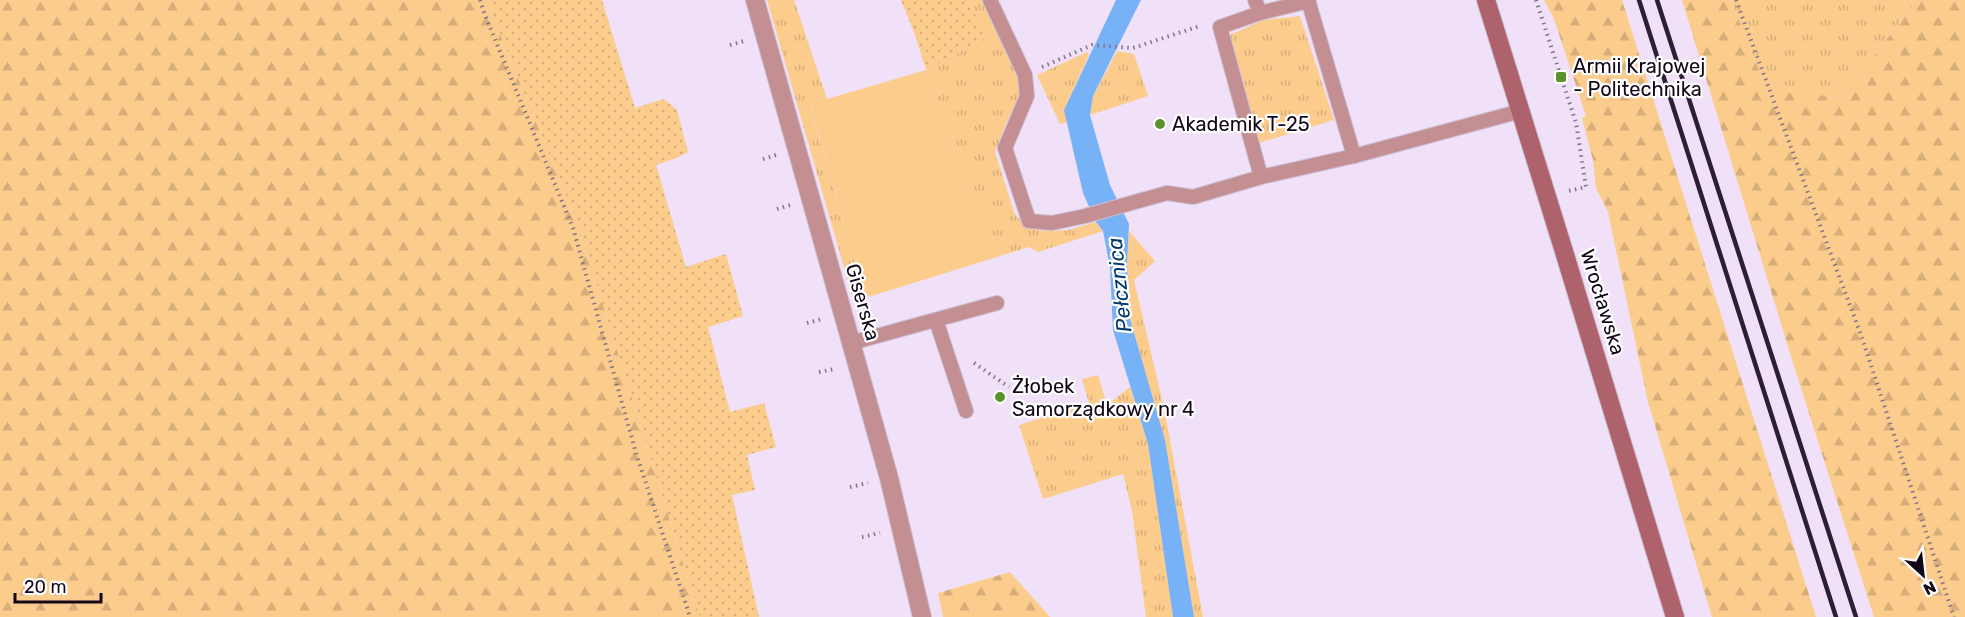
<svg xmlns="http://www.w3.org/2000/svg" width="1965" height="617" font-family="Rubik,sans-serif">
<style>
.grass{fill:url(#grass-tufts)}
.forest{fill:url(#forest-firs)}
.garden{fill:url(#garden-dots)}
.pitch{fill:#fccc8d}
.water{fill:#78b2f6}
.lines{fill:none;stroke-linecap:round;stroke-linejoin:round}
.lane-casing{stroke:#ccbed4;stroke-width:16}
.street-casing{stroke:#ccbed4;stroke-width:20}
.secondary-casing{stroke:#ccbed4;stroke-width:20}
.path{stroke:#827489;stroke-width:4;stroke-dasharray:1.5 4.5;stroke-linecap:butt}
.lane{stroke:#c48f93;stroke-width:14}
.street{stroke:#c48f93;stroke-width:18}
.secondary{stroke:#ae626b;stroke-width:18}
.rail{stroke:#2b1f32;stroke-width:4.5}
.poi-dot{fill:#5b922d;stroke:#fff;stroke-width:2}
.labels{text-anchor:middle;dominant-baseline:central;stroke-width:4.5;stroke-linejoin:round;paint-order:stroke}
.poi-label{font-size:20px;fill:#120618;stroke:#fff;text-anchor:start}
.street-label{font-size:20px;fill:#120618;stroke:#fff}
.water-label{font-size:21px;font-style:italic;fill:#01376c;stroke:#fff}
</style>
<defs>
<pattern id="grass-tufts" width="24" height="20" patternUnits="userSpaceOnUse" patternTransform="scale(1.5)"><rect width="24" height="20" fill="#fccc8d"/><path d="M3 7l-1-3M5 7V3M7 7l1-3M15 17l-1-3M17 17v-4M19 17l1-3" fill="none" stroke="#d7ae79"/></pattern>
<pattern id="forest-firs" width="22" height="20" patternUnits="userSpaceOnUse" patternTransform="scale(1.5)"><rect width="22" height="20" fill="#fccc8d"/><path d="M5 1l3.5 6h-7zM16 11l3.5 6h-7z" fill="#d7ae79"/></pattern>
<pattern id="garden-dots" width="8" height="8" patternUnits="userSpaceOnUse" patternTransform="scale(1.5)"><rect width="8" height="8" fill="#fccc8d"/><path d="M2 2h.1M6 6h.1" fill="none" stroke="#d7ae79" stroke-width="1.8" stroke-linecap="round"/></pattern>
</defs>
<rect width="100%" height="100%" fill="#f0e1f8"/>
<!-- grass -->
<g class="grass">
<path d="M 767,0 L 794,0 L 827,99 L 810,105 L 865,298 L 854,302 Z"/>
<path d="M 969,0 L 984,0 L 1019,79 L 1021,99 L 1008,119 L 995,152 L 1015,215 L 1030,229 L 1045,231 L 1068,230 L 1096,222 L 1103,231 L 1038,252 L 1029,247 L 1000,256 L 926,70 L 985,38 Z"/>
<path d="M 1731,0 L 1911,0 L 1914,4 L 1842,97 L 1767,92 Z"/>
<path d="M 1300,16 L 1334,120 L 1259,143 L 1236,62 L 1230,35 L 1263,20 Z"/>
<path d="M 1117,51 L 1134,54 L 1148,96 L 1090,115 L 1093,96 Z"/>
<path d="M 1087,52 L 1089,55 L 1064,110 L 1068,122 L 1060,124 L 1037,75 Z"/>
<path d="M 1129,231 L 1155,261 L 1134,280 L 1164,408 L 1203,617 L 1194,617 L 1165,440 L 1130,319 L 1127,265 Z"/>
<path d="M 1098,375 L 1107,405 L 1130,387 L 1148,444 L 1173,617 L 1146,617 L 1132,511 L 1123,474 L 1043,499 L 1019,425 L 1089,403 L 1082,379 Z"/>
</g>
<!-- forest -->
<g class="forest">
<path d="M 0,0 L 489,0 L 492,14 L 579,227 L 700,617 L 0,617 Z"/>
<path d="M 1544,0 L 1622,0 L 1816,617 L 1712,617 L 1648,402 L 1608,212 L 1596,188 L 1593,160 L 1582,118 L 1586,116 L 1554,19 Z"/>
<path d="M 1682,0 L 1731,0 L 1767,91 L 1842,97 L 1914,4 L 1911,0 L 1965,0 L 1965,617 L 1874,617 L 1793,363 Z"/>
<path d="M 1010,572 L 1050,617 L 943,617 L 938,593 Z"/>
</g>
<!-- garden -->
<g class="garden">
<path d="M 489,0 L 602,0 L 635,108 L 664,99 L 677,110 L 688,152 L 676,158 L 656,165 L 686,267 L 726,254 L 743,316 L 708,327 L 730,412 L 764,403 L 776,447 L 747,455 L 755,490 L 732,495 L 759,617 L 700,617 L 579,227 L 492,14 Z"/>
<path d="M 901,0 L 969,0 L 985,38 L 926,70 L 915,35 Z"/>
</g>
<!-- pitch -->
<path class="pitch" d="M 926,70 L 1000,256 L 865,298 L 810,104 Z"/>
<!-- water -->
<path class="water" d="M 1116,0 L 1141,0 L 1093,96 L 1090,115 L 1110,185 L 1129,224 L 1127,265 L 1130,319 L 1165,440 L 1194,617 L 1173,617 L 1148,444 L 1113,330 L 1110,268 L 1103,231 L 1096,222 L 1083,193 L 1064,110 Z"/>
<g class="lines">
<!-- lane casing -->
<g class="lane-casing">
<g id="lane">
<path d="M 990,0 L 1025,75 L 1027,96 L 1005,148 L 1029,221 L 1052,223 L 1085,216 L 1167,193 L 1193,197 L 1261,177 L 1354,156 L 1521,111"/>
<path d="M 1255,0 L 1260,13 L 1220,27 L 1261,177"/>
<path d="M 1308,0 L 1354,156"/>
<path d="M 1260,13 L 1309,1"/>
<path d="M 936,320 L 966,411"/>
<path d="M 851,343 L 997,303"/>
</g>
</g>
<!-- street casing -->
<g class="street-casing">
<path id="street" d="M 755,0 L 889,478 L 922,617"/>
</g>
<!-- secondary casing -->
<g class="secondary-casing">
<path id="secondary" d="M 1486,0 L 1566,258 L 1675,617"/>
</g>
<!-- path -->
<g class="path">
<path d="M 480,0 L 485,15 L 573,228 L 636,453 L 690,617"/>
<path d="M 1536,0 L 1576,123 L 1586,187 L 1568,191"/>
<path d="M 1736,0 L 1861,335 L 1954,617"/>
<path d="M 730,45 L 744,41"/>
<path d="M 1042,67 L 1092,45 L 1133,48 L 1200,26"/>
<path d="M 763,159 L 776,155"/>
<path d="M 777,209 L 790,205"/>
<path d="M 807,323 L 822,319"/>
<path d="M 974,363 L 1009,387"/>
<path d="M 819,372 L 835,369"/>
<path d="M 850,487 L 868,483"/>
<path d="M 862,537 L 880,533"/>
</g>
<!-- lane -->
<use href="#lane" class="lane"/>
<!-- street -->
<use href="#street" class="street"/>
<!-- secondary -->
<use href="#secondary" class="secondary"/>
<!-- rail -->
<g class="rail">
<path d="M 1639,0 L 1836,617"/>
<path d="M 1657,0 L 1856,617"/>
</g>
</g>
<!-- markers -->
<g class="poi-dot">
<rect x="1555" y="71" width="12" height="12" rx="3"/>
<circle cx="1160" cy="124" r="6"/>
<circle cx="1000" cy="397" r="6"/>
</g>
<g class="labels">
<!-- poi labels -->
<g class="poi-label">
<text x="1573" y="66">Armii Krajowej<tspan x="1573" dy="23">- Politechnika</tspan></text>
<text x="1172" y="124">Akademik T-25</text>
<text x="1012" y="386">Żłobek<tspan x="1012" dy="23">Samorządkowy nr 4</tspan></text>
</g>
<!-- street labels -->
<g class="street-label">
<text transform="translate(863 302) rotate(74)">Giserska</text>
<text transform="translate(1603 302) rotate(73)">Wrocławska</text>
</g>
<!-- water labels -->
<g class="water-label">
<text transform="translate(1119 285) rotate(-96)">Pełcznica</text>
</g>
</g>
<!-- north arrow -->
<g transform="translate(1923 575) rotate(153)" stroke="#ffffff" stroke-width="4.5" paint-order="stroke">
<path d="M0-4.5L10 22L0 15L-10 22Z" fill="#120618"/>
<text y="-9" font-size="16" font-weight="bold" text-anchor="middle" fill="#120618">N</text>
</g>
<!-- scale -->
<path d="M15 593v9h86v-9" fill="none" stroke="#120618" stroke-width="3"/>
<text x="24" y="593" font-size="18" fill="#120618" stroke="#ffffff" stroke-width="4.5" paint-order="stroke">20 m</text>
</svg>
